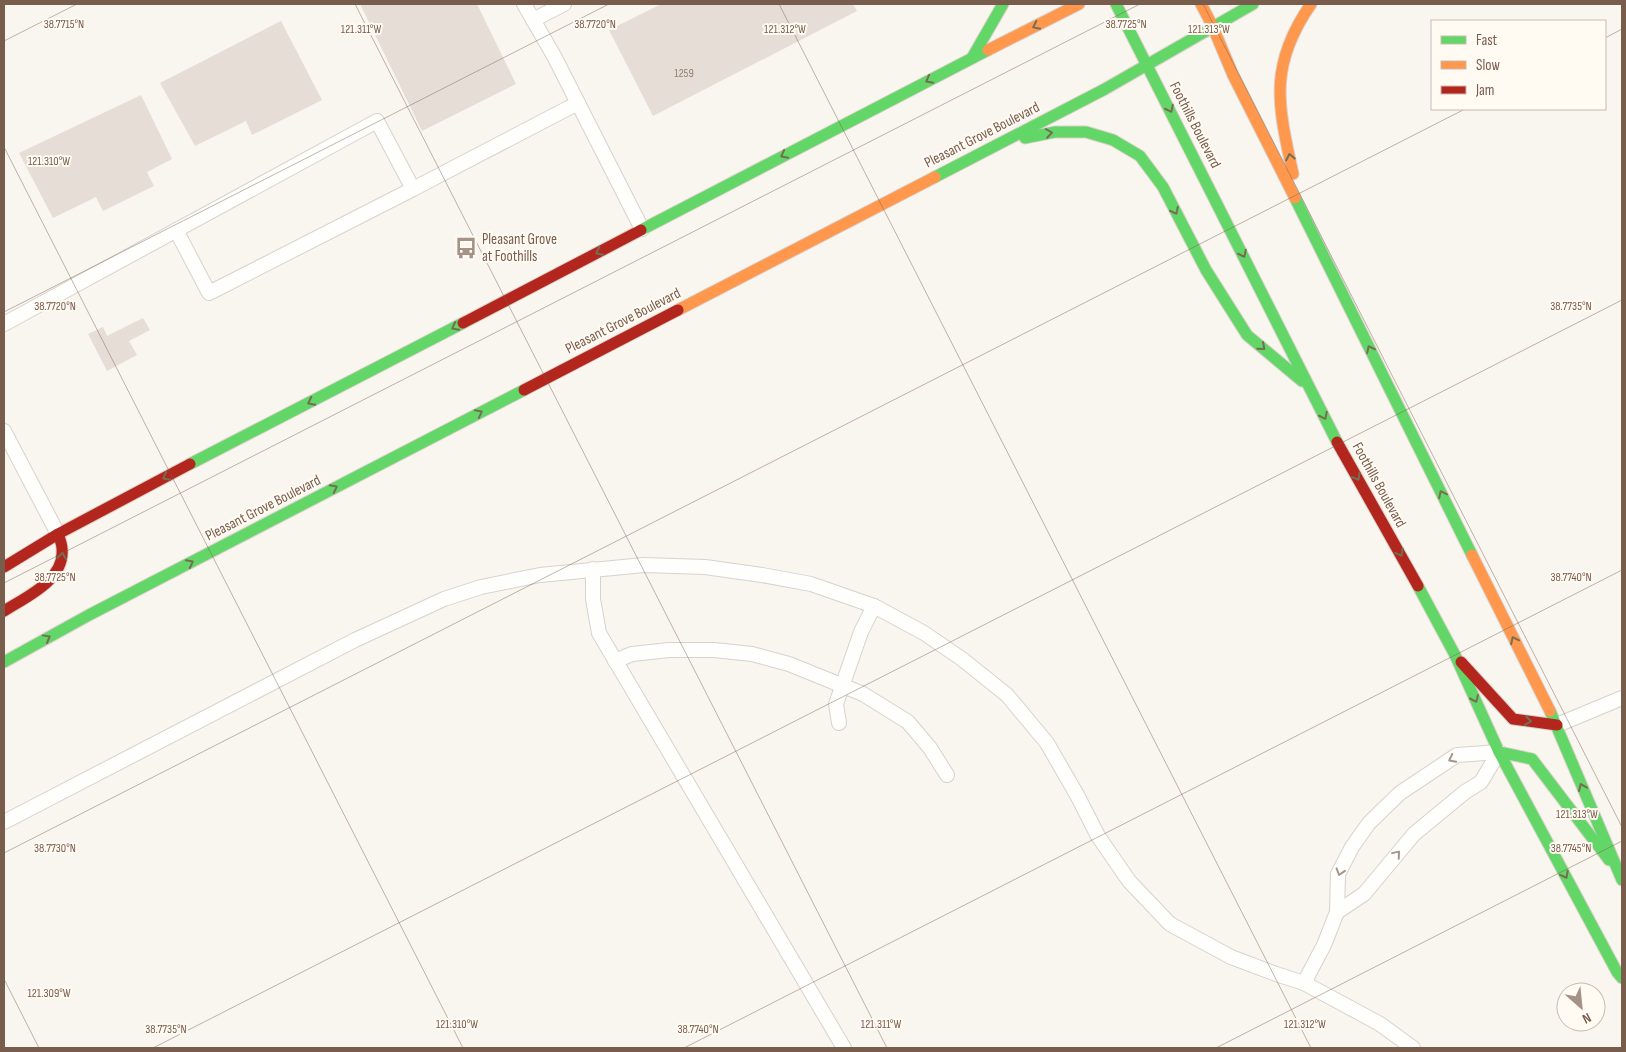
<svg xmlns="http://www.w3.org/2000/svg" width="1626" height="1052" font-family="'Sofia Sans Condensed',sans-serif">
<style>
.building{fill:#e6ded6}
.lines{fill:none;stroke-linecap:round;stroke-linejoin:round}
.lane-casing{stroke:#d8d2cc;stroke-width:16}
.fast-casing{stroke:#d9d1ca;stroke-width:13}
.slow-casing{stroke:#d9d1ca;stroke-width:13}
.jam-casing{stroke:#d9d1ca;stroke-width:13}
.lane{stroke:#fefefd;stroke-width:14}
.fast{stroke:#63d668;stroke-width:11}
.slow{stroke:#ff974d;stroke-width:11}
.jam{stroke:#b3261e;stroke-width:11}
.oneway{stroke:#756f51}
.oneway2{stroke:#a7958b}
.ticks{fill:none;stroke:#785d4d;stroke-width:1;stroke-opacity:0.45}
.labels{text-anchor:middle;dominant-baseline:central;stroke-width:4;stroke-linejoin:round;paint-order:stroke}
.number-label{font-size:12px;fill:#957f72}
.street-label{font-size:15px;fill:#785d4d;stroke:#fffaf2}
.poi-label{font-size:15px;fill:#785d4d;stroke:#fffaf2;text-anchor:start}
.ticks-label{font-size:12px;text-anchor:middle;fill:#785d4d;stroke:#fffaf2;stroke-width:4;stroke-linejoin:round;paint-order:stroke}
</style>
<rect width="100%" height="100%" fill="#f9f5ef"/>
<!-- building -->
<g class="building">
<path d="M 360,4 L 477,4 L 516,84 L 422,131 Z"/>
<path d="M 661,4 L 853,4 L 857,11 L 653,116 L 609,30 Z"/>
<path d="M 281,21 L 322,100 L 252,135 L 246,121 L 195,146 L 160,83 Z"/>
<path d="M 141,95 L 172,159 L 147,172 L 154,186 L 103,211 L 96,197 L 53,218 L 19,153 Z"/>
<path d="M 143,318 L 150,330 L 129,341 L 137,355 L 107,371 L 88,334 L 103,327 L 107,336 Z"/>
</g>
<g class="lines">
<!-- lane casing -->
<g class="lane-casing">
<g id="lane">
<path d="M 524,4 L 554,56 L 642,229"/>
<path d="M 533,20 L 564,4"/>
<path d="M 176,230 L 209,293 L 413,189"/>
<path d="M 4,324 L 377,121 L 413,189 L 578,103"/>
<path d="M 4,431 L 58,534"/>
<path d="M 593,569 L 593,599 L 599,633 L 844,1048"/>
<path d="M 615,661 L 632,654 L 669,650 L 714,650 L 752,654 L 789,664 L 863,694 L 908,722 L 930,748 L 947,775"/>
<path d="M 839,723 L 836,704 L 861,632 L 874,606"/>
<path d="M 1557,725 L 1622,698"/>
<path d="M 4,822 L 355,640 L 444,599 L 481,587 L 540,575 L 644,565 L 705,567 L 762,575 L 811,584 L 874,606 L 924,633 L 962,659 L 1007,695 L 1047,743 L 1077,795 L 1098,836 L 1129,881 L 1170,924 L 1231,957 L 1276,974 L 1304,983 L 1380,1024 L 1413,1048"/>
<path d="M 1337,912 L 1364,894 L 1414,834 L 1465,792 L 1481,782 L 1499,752"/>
<path d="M 1304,983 L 1324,945 L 1337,912 L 1338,874 L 1352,847 L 1369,823 L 1400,793 L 1457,755 L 1499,752"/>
</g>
</g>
<!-- fast casing -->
<g class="fast-casing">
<g id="fast">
<path d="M 1116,4 L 1337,442"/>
<path d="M 972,58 L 1003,4"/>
<path d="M 1025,138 L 1055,132 L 1086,132 L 1113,140 L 1140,156 L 1163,187 L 1206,270 L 1247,335 L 1302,381"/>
<path d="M 935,177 L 1105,89 L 1253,4"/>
<path d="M 1295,198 L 1472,555"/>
<path d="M 641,230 L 988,50"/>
<path d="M 190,464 L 463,323"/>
<path d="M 1418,586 L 1455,655 L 1499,752 L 1617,972 L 1622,978"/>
<path d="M 4,662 L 89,615 L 524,390"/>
<path d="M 1550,711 L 1622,880"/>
<path d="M 1499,752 L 1532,759 L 1609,860"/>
</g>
</g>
<!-- slow casing -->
<g class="slow-casing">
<g id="slow">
<path d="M 1201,4 L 1212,25 L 1233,75 L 1295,198"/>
<path d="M 988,50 L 1079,4"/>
<path d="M 1293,174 C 1278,105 1268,66 1311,4"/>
<path d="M 678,310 L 935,177"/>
<path d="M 1472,555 L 1550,711"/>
</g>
</g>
<!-- jam casing -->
<g class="jam-casing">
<g id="jam">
<path d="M 463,323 L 641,230"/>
<path d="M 524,390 L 678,310"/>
<path d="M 1337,442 L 1418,586"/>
<path d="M 4,567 L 58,534 L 190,464"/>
<path d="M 4,611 C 26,597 65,580 62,549 C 62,544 60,539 58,534"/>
<path d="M 1461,662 L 1513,719 L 1557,725"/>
</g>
</g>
<!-- lane -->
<use href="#lane" class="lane"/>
<!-- fast -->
<use href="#fast" class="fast"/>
<!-- slow -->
<use href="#slow" class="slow"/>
<!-- jam -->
<use href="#jam" class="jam"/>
</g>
<!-- one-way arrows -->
<defs><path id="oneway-chevron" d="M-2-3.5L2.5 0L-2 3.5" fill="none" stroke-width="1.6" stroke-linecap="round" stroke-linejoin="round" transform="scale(1.25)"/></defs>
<g class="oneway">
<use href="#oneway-chevron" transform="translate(1036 26) rotate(154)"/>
<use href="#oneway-chevron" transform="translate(929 80) rotate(152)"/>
<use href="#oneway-chevron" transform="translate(1170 109) rotate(63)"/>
<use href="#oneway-chevron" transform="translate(1049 133) rotate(-8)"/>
<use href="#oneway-chevron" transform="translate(784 155) rotate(152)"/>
<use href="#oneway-chevron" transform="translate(1290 157) rotate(-101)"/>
<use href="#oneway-chevron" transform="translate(1175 211) rotate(63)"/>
<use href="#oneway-chevron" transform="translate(599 252) rotate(153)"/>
<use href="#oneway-chevron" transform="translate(1243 254) rotate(63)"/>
<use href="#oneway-chevron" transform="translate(455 327) rotate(153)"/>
<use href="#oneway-chevron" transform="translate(1262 347) rotate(41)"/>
<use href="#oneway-chevron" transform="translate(1370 349) rotate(-116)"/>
<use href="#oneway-chevron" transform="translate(311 402) rotate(153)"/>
<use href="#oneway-chevron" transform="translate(479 413) rotate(-27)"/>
<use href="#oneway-chevron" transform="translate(1324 416) rotate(63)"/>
<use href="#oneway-chevron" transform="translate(166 477) rotate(152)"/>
<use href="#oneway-chevron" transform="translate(1357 477) rotate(60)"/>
<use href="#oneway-chevron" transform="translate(334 488) rotate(-27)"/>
<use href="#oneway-chevron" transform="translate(1442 494) rotate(-116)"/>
<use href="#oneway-chevron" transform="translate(1400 553) rotate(61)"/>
<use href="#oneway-chevron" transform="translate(62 556) rotate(-84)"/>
<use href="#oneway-chevron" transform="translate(190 563) rotate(-27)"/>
<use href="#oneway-chevron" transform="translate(47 638) rotate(-29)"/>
<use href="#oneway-chevron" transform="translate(1514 640) rotate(-116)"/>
<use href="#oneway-chevron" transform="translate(1475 699) rotate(66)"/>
<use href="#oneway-chevron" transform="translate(1528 721) rotate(8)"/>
<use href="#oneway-chevron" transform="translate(1582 787) rotate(-113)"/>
<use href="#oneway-chevron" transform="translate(1565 875) rotate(62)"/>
</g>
<g class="oneway2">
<use href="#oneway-chevron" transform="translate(1452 759) rotate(153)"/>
<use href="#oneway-chevron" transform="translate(1397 854) rotate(-50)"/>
<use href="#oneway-chevron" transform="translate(1340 872) rotate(107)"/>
</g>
<!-- ticks -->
<path class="ticks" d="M 355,4 L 887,1048M 779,4 L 1311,1048M 1203,4 L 1622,827M 1605,38 L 1622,29M 4,41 L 77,4M 4,147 L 463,1048M 4,312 L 609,4M 4,583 L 1140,4M 4,853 L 1465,109M 4,979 L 39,1048M 153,1048 L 1622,300M 684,1048 L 1622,570M 1216,1048 L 1622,841"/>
<!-- icons -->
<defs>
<g id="bus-bare" transform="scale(1.725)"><path d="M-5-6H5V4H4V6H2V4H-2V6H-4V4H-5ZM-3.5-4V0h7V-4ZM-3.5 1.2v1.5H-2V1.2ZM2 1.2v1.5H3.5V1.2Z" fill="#a59286" stroke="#fffaf2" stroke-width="2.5" paint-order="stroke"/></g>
</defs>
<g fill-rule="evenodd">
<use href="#bus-bare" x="466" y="248"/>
</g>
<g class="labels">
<!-- number labels -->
<g class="number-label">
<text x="684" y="73">1259</text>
</g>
<!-- street labels -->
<g class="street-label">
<text transform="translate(1195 125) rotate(63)">Foothills Boulevard</text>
<text transform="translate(982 135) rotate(-27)">Pleasant Grove Boulevard</text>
<text transform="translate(623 321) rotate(-27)">Pleasant Grove Boulevard</text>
<text transform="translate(1379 485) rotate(61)">Foothills Boulevard</text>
<text transform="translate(263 508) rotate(-27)">Pleasant Grove Boulevard</text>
</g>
<!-- poi labels -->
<g class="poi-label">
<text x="482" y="239">Pleasant Grove<tspan x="482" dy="17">at Foothills</tspan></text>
</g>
</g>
<g class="ticks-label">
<text x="64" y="28">38.7715°N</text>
<text x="595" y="28">38.7720°N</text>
<text x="1126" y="28">38.7725°N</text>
<text x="361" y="33">121.311°W</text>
<text x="785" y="33">121.312°W</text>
<text x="1209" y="33">121.313°W</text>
<text x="49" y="165">121.310°W</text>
<text x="55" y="310">38.7720°N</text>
<text x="1571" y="310">38.7735°N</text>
<text x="55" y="581">38.7725°N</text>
<text x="1571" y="581">38.7740°N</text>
<text x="1577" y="818">121.313°W</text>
<text x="55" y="852">38.7730°N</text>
<text x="1571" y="852">38.7745°N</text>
<text x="49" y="997">121.309°W</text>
<text x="457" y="1028">121.310°W</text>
<text x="881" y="1028">121.311°W</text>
<text x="1305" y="1028">121.312°W</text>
<text x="166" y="1033">38.7735°N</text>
<text x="698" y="1033">38.7740°N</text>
</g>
<!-- border -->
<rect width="1626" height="1052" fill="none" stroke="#785d4d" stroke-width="10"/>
<!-- legend -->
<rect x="1431" y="20" width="175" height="90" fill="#fffaf2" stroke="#c9bbb0"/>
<rect x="1441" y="36" width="25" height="8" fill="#63d668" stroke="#c9bbb0"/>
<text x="1476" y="45" font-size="15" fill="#785d4d">Fast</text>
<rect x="1441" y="61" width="25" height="8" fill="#ff974d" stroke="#c9bbb0"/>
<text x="1476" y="70" font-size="15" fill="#785d4d">Slow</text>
<rect x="1441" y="86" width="25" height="8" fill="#b3261e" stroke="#c9bbb0"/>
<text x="1476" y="95" font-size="15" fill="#785d4d">Jam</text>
<!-- north arrow -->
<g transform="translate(1581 1007) rotate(153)"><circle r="24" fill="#fffaf2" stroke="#c9bbb0"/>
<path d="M0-4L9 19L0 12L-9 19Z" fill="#a59286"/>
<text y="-8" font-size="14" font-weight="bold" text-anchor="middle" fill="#785d4d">N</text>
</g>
</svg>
